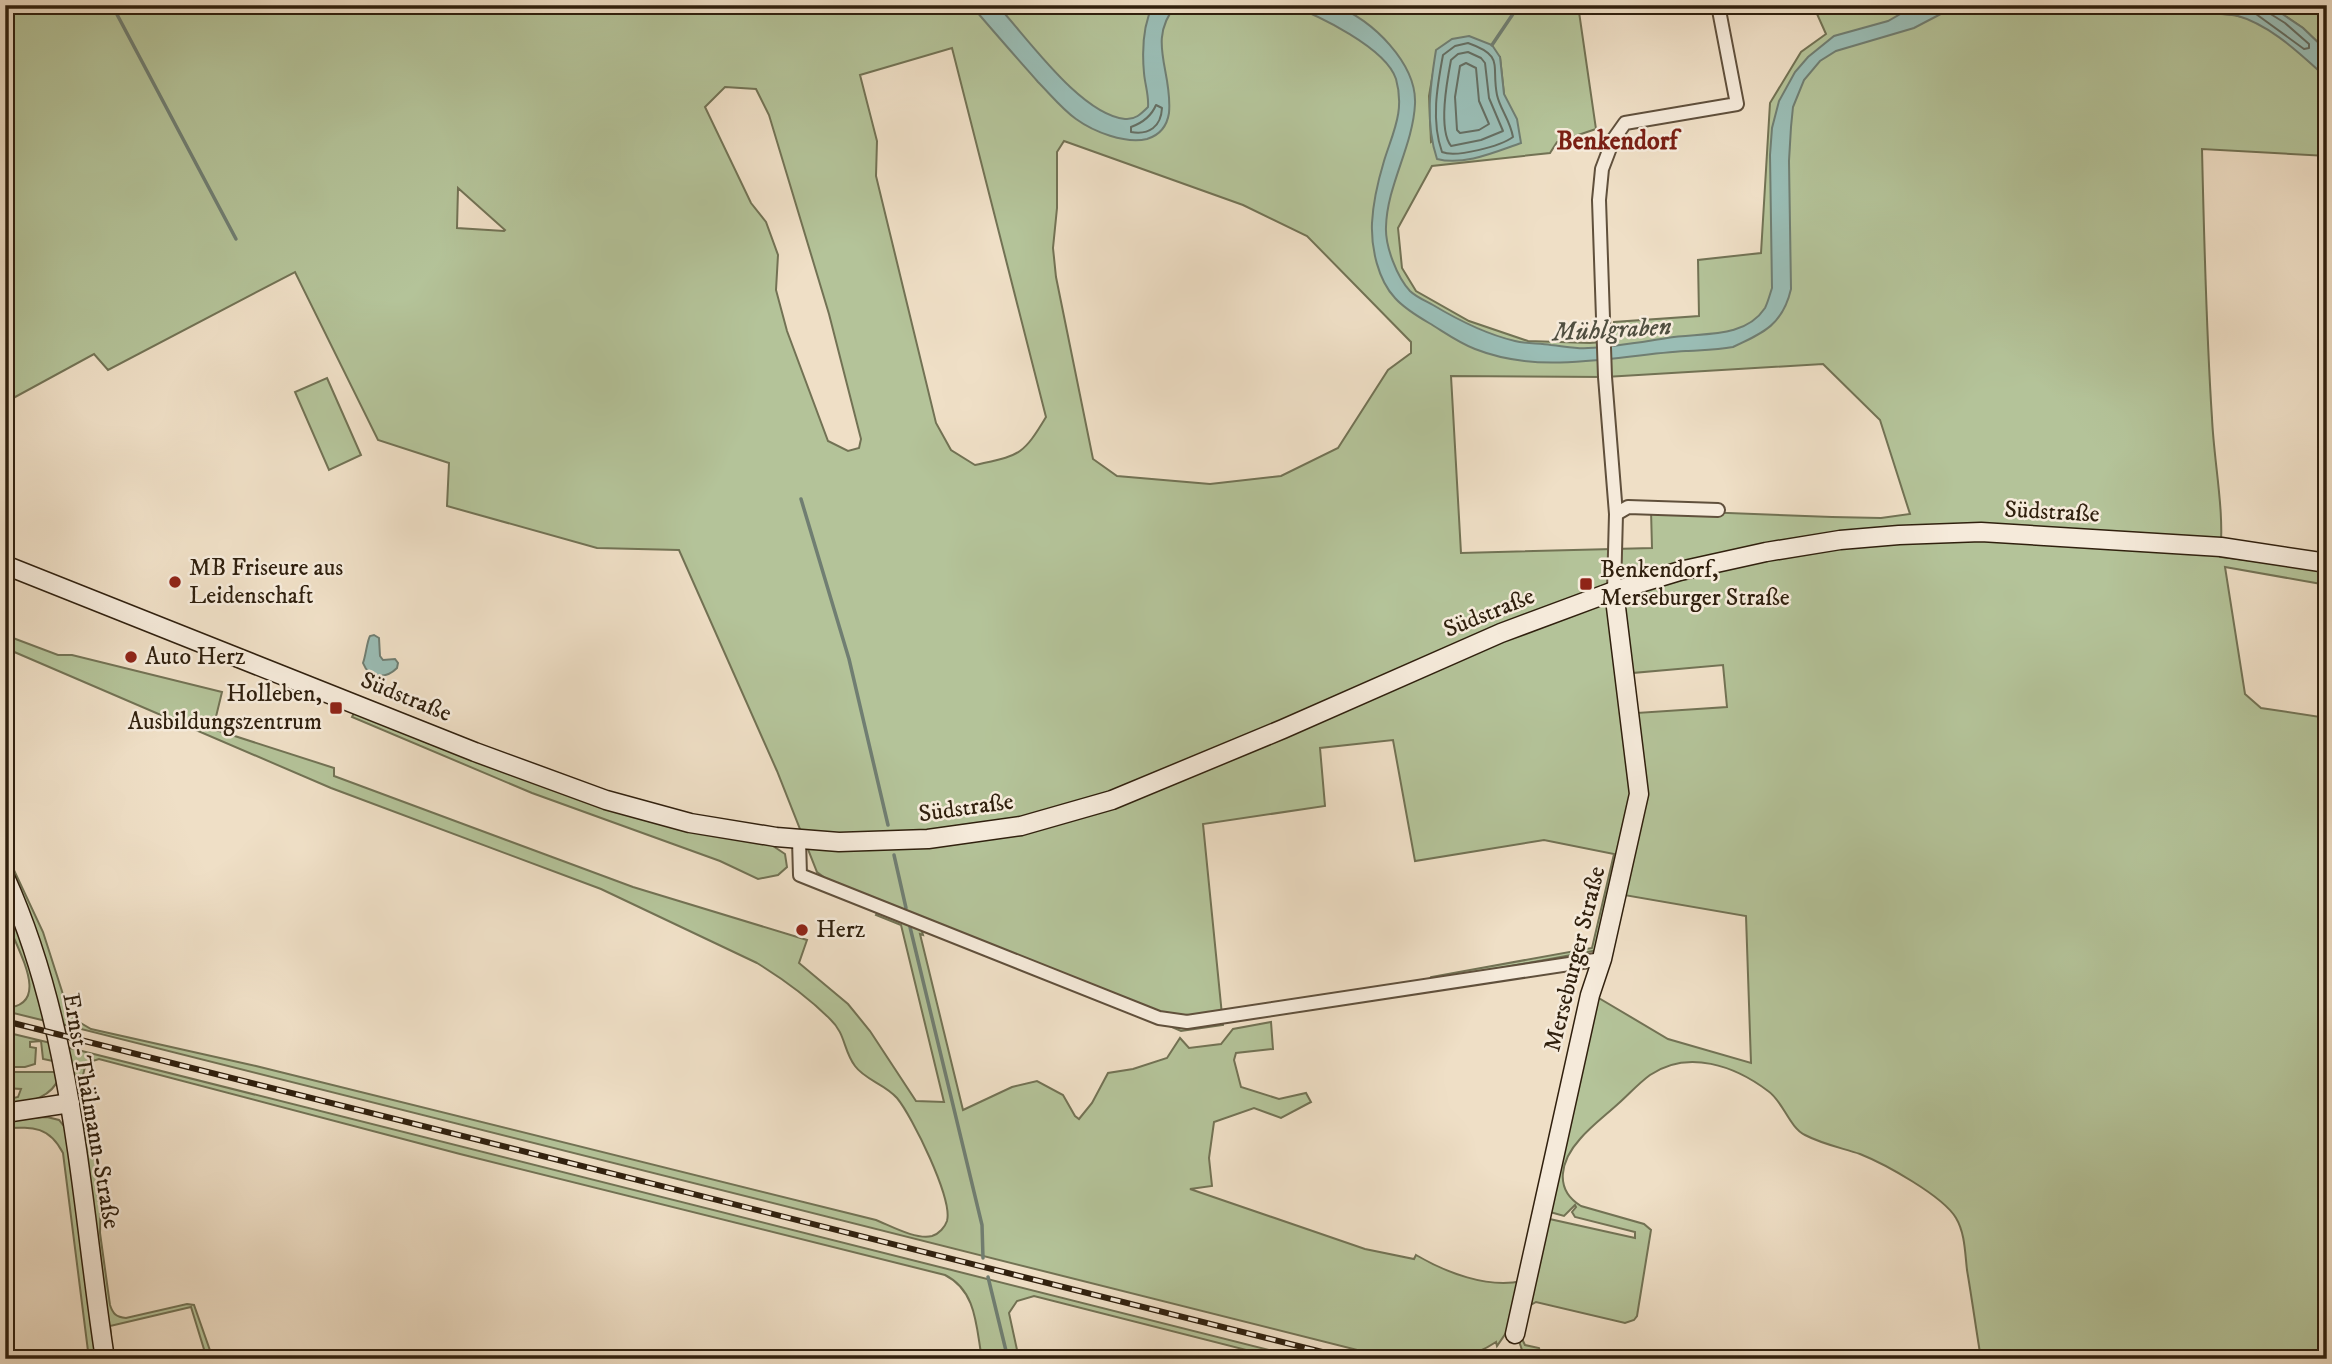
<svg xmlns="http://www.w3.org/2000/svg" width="2332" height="1364" font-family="'IM FELL DW Pica',serif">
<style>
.green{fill:#b4c399;stroke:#727254;stroke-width:2;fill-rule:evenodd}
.water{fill:#9abdb5;stroke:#707e72;stroke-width:2}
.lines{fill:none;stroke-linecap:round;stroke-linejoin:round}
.shore{stroke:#656e62;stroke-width:2}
.stream{stroke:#707e72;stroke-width:3.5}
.street-casing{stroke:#60503c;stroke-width:16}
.secondary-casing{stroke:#30200e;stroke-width:21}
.street{stroke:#f5eada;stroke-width:12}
.secondary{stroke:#f5eada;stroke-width:18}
.rail-casing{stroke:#30200e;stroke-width:6}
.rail{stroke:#f5eada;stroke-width:3.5;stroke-dasharray:10;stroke-linecap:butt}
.poi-dot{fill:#8f2418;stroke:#f5eada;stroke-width:2.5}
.labels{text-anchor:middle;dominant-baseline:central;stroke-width:5;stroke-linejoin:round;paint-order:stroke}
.street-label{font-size:24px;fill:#30200e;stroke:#f5eada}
.poi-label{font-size:24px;fill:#30200e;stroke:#f5eada;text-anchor:start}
.neighbourhood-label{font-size:26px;font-weight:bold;fill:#7a1f14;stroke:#f5eada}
.water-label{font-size:26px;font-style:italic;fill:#504f40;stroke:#f5eada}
</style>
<rect width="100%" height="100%" fill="#efdfc6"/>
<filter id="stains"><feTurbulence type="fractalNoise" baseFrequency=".00286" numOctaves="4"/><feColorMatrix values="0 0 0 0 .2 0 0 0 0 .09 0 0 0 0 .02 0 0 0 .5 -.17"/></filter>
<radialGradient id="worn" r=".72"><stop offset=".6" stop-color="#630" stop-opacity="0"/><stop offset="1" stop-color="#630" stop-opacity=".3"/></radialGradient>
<!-- green -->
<g class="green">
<path d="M 5,5 L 1578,5 L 1596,129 L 1557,142 L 1550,153 L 1432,166 L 1398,228 L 1402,268 L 1416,291 L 1469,321 L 1528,341 L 1590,343 L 1612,341 L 1614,322 L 1699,316 L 1698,260 L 1761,253 L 1770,103 L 1801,52 L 1826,34 L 1813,5 L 2178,5 L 2179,12 C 2202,14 2233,11 2254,21 C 2281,33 2305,58 2327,78 L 2327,156 L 2202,149 C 2204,238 2206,328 2212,418 C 2214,464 2225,511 2220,557 L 2327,570 L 2327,585 L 2225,567 L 2245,694 L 2261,708 L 2327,718 L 2327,1359 L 1981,1359 C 1976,1329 1972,1299 1967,1270 C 1965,1253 1965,1233 1956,1218 C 1943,1196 1885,1164 1860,1154 C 1842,1148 1822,1144 1805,1135 C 1789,1127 1783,1101 1768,1091 C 1735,1066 1688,1049 1650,1075 C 1639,1083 1629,1094 1619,1103 C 1606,1115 1591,1126 1580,1139 C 1561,1160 1553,1189 1581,1206 L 1644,1224 L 1651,1230 L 1637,1316 L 1634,1320 L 1625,1323 L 1536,1302 L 1529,1306 L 1521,1337 L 1525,1345 L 1539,1348 L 1542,1359 L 1525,1359 L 1518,1338 L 1545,1218 L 1635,1238 L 1635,1232 L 1575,1217 L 1572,1212 L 1576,1207 L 1575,1205 L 1564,1216 L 1550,1212 L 1597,997 L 1668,1039 L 1751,1063 L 1746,916 L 1624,895 L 1632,804 L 1598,948 L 1593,951 L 1430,981 L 1431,977 L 1592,948 L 1614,854 L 1544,840 L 1415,861 L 1393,740 L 1320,748 L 1325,806 L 1203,824 L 1223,1025 L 1181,1031 L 825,878 L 817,872 L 777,771 L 679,550 L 597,548 L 447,506 L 449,463 L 378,440 L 295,272 L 108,370 L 94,354 L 6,402 ZM 952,48 L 1046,417 C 1022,457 1019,455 975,465 L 951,450 L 936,423 L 876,176 L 877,141 L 860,75 ZM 1437,50 L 1500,57 L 1504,94 L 1431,142 L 1429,96 ZM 725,87 L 756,89 L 769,115 L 829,314 L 861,439 L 859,448 L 848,451 L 828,441 L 787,331 L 776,290 L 778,255 L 766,222 L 751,203 L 705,107 ZM 1064,141 L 1243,205 L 1307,236 L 1411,342 L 1411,353 L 1388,370 L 1338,448 L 1281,476 L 1210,484 L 1117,476 L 1093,459 L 1056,277 L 1053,248 L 1057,208 L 1057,152 ZM 458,188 L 505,230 L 504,231 L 457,228 ZM 1823,364 L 1880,420 L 1910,514 L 1881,518 L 1832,517 L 1651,510 L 1652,548 L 1461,553 L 1451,376 L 1605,377 ZM 1723,665 L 1727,707 L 1637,713 L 1633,673 Z"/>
<path d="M 2269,5 L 2327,5 L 2327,51 L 2303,28 Z"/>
<path d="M 327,378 L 361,455 L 329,470 L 295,392 Z"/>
<path d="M 5,635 L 58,655 L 72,655 L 222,692 L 213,729 L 334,768 L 334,776 L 633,887 L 807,940 L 799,963 L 848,1004 L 870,1031 L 916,1101 L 944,1102 L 901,925 L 876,915 L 878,911 L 921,928 L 923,935 L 920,934 L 963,1110 L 1012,1087 L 1037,1081 L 1063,1095 L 1075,1116 L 1079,1119 L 1092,1103 L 1108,1073 L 1133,1069 L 1167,1058 L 1180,1038 L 1189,1048 L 1221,1044 L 1233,1029 L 1271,1022 L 1273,1049 L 1236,1053 L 1234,1060 L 1241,1087 L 1279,1099 L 1306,1093 L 1311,1102 L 1281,1118 L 1254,1108 L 1214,1122 L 1209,1158 L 1212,1186 L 1190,1189 L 1365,1249 L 1414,1259 L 1416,1255 C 1445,1272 1488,1289 1522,1281 L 1512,1324 L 1497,1346 L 1496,1342 C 1464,1364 1431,1359 1393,1359 L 61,1024 L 15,887 L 5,864 L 5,851 L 43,932 L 69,1013 L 79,1022 L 91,1029 L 256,1066 L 876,1220 C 891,1226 916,1240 932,1236 C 939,1234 945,1227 947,1221 C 953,1199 912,1116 897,1098 C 885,1084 865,1080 855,1066 C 843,1050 846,1034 830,1019 C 808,997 783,979 757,963 L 601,889 L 331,788 L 5,648 Z"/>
<path d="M 354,713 L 770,844 L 785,854 L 787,867 L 778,875 L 758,879 L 720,861 L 532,793 L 352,717 Z"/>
<path d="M 5,891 L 50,1022 L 5,1011 L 5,1008 C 58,1005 9,939 5,913 C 4,906 5,898 5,891 Z"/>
<path d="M 5,1032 L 55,1044 L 53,1061 L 43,1059 L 41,1041 L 30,1042 L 30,1047 L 36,1048 L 35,1064 L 25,1067 L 5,1067 Z"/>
<path d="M 66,1047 L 1305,1359 L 1282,1359 L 1034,1296 L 1017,1301 L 1009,1313 L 1019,1359 L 982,1359 C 976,1327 977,1291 945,1275 L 460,1154 L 99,1059 L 86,1063 L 82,1079 L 92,1152 L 101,1181 L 100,1233 L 110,1305 C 113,1314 116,1317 126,1318 L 187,1304 L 194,1305 L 213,1359 L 207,1359 L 191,1307 L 110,1326 L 111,1336 L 107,1336 Z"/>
<path d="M 5,1072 L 57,1072 L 59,1078 C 50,1100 26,1102 5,1107 L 5,1100 L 18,1097 L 21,1089 L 5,1088 Z"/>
<path d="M 47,1117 L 59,1120 L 67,1130 L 100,1359 L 89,1359 L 63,1153 C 49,1126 33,1127 5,1128 L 5,1119 Z"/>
</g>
<!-- water -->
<g class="water">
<path d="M 971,5 L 997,5 C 1027,37 1080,114 1125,119 C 1135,120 1141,114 1148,107 C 1149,95 1145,85 1144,73 C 1142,51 1143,25 1153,5 L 1176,5 C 1146,41 1173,71 1169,113 C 1167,126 1160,135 1147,139 C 1125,144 1094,132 1076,119 C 1062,109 1050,94 1038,82 C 1016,57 993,31 971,5 Z"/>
<path d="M 1289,5 C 1303,5 1324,1 1336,6 C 1372,19 1417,64 1415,104 C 1413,146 1387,185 1386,227 C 1385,246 1397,277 1410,291 C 1416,297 1426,301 1433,305 C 1458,320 1485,334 1515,341 C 1526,344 1539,343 1551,345 C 1563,346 1576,349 1588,348 C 1614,347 1641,342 1667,338 C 1699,332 1744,340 1765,308 C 1768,302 1770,294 1772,288 L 1770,155 L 1772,128 L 1779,101 L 1795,72 L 1808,57 L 1834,36 L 1888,21 L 1916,5 L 1958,5 L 1914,28 L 1836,51 L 1820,61 L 1804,80 L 1793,107 L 1791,127 L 1789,161 L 1791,289 C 1783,324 1764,333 1733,347 C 1717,350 1702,350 1686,351 C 1616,355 1543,376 1475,349 C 1459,343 1444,332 1429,323 C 1417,316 1404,308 1395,298 C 1378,280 1371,248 1372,223 C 1373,202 1378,181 1384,161 C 1393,132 1405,111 1396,79 C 1386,48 1318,15 1289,5 Z"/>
<path d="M 2094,5 L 2269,5 L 2303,28 L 2327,51 L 2327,78 C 2299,53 2271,25 2235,15 Z"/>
<path d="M 1469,36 L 1492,45 L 1500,57 L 1504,94 L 1517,119 L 1521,143 C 1495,152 1464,166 1437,159 C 1425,123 1430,87 1436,50 L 1452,39 Z"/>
<path d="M 374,635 L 379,638 L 380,656 L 383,660 L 395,659 L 398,663 L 397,668 C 386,679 369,679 363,663 C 366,655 367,641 370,636 Z"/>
</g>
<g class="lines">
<!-- shore -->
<g class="shore">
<path d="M 2178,5 L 2235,8 L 2256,14 L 2304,49 L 2309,48 L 2309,44 L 2285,23 L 2269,13 L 2267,5"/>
<path d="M 1468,43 C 1505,56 1491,65 1497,95 C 1500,109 1510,120 1513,137 C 1501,146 1456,158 1442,152 C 1431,121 1437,87 1443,55 L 1455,46 Z"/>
<path d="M 1468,52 L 1481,58 L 1485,63 L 1489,98 L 1503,131 L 1481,140 L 1451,146 C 1438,129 1447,81 1451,60 L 1458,54 Z"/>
<path d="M 1466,63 L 1476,68 L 1479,101 L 1489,124 L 1479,130 L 1460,133 L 1457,130 L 1455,97 L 1460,66 Z"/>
<path d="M 1156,105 L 1162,108 C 1161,127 1149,135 1131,132 L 1131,127 C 1142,123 1151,117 1156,105 Z"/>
</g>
<!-- stream -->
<g class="stream">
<path d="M 112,5 L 236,239"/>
<path d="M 1492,45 L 1519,5"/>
<path d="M 801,499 L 849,659 L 888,825"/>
<path d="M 894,855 L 906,908"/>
<path d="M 910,927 L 982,1225 L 983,1258"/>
<path d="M 988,1277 L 1008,1359"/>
</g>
<!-- street casing -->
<g class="street-casing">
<g id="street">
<path d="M 1616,514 L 1628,507 L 1718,510"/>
<path d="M 1614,591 L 1616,514 L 1605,377 L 1599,200 L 1602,169 L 1613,140 L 1625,123 L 1737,104 L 1718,5"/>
<path d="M 799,840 L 800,875 L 1159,1018 L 1187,1022 L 1602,959"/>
</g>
</g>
<!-- secondary casing -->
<g class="secondary-casing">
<g id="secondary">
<path d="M 5,565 L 475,752 L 606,800 L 690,823 L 776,837 L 839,842 L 928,839 L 1021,826 L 1112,800 L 1283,729 L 1501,633 L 1614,591 L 1680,571 L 1766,552 L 1840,540 L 1899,535 L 1981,532 L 2221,547 L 2327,563"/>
<path d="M 5,877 C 74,1029 80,1196 105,1359"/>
<path d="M 5,1113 L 70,1103"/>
<path d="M 1515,1334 L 1590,995 L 1602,959 L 1639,794 L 1614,591"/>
</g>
</g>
<!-- street -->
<use href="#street" class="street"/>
<!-- secondary -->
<use href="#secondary" class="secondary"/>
<!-- rail casing -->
<g class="rail-casing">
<path id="rail" d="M 5,1021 L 1350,1359"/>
</g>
<!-- rail -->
<use href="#rail" class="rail"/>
</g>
<!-- markers -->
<g class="poi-dot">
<circle cx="175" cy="582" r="7"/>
<rect x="1579" y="577" width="14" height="14" rx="3.5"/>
<circle cx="131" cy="657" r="7"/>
<rect x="329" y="701" width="14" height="14" rx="3.5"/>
<circle cx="802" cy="930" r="7"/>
</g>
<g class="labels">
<!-- street labels -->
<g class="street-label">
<text transform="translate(2052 512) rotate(3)">Südstraße</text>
<text transform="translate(1489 613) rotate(-22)">Südstraße</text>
<text transform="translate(406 697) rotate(22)">Südstraße</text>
<text transform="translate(966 808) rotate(-8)">Südstraße</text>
<text transform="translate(1575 959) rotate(-76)">Merseburger Straße</text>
<text transform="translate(91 1111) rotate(80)">Ernst-Thälmann-Straße</text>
</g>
<!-- poi labels -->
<g class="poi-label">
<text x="189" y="568">MB Friseure aus<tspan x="189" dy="28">Leidenschaft</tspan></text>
<text x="1600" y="570">Benkendorf,<tspan x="1600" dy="28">Merseburger Straße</tspan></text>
<text x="145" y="657">Auto Herz</text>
<text x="322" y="694" text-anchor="end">Holleben,<tspan x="322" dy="28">Ausbildungszentrum</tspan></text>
<text x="816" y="930">Herz</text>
</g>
<!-- neighbourhood labels -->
<g class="neighbourhood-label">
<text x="1617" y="141">Benkendorf</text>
</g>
<!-- water labels -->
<g class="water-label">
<text transform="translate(1612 330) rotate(-3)">Mühlgraben</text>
</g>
</g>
<!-- margin -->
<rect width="2332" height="1364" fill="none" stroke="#efdfc6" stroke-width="28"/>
<rect x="7" y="7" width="2318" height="1350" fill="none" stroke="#30200e" stroke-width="3.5"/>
<rect x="14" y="14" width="2304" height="1336" fill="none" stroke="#30200e" stroke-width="2"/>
<rect width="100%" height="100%" filter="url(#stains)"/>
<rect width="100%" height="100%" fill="url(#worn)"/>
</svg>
